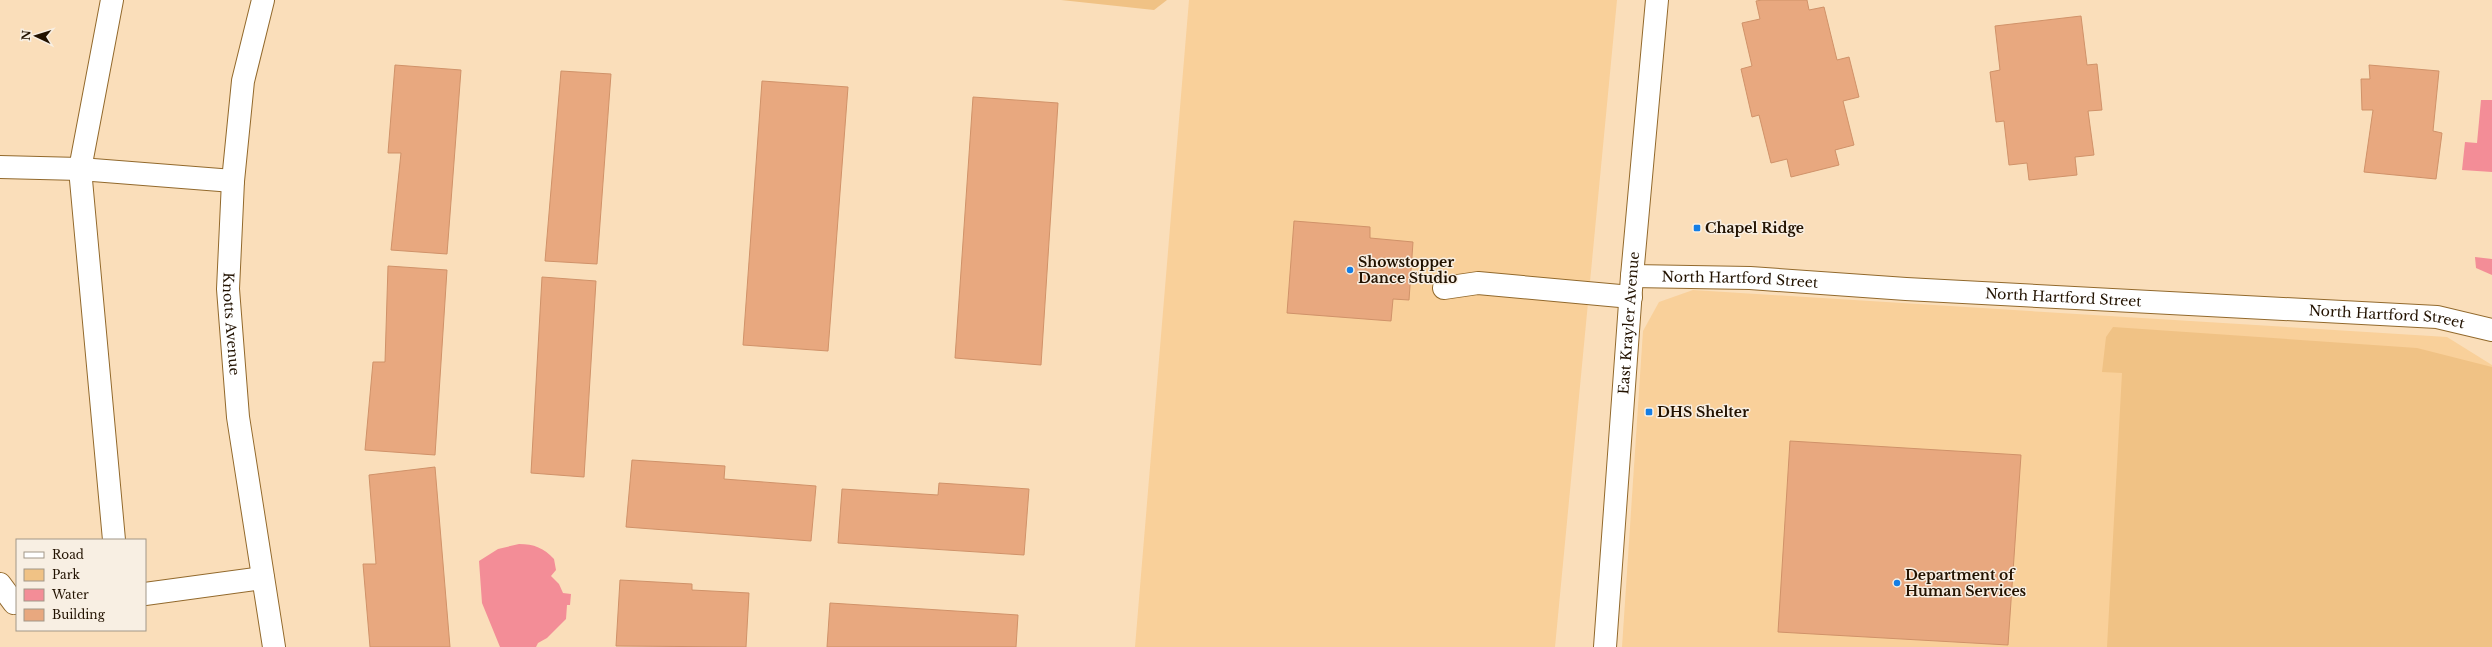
<svg xmlns="http://www.w3.org/2000/svg" width="2492" height="647" font-family="'Libre Baskerville',serif">
<style>
.built{fill:#f9d09a}
.green{fill:#f0c285}
.water{fill:#f38d97}
.building{fill:#e8a87f;stroke:#d09269}
.lines{fill:none;stroke-linecap:round;stroke-linejoin:round}
.minor-casing{stroke:#92692c;stroke-width:24}
.minor{stroke:#fff;stroke-width:22}
.poi-dot{fill:#147ee5;stroke:#f8efe3;stroke-width:1.5}
.labels{text-anchor:middle;dominant-baseline:central;stroke-width:3;stroke-linejoin:round;paint-order:stroke}
.poi-label{font-size:14px;font-weight:bold;fill:#221200;stroke:#f8efe3;text-anchor:start}
.street-label{font-size:14px;fill:#221200;stroke:#f8efe3}
</style>
<rect width="100%" height="100%" fill="#fadeba"/>
<!-- built -->
<g class="built">
<path d="M 1189,0 L 1617,0 L 1555,647 L 1135,647 Z"/>
<path d="M 1693,290 L 2447,337 L 2492,365 L 2492,647 L 1622,647 L 1643,331 L 1659,302 Z"/>
</g>
<!-- green -->
<g class="green">
<path d="M 1061,0 L 1167,0 L 1154,10 Z"/>
<path d="M 2113,327 L 2417,348 L 2492,367 L 2492,647 L 2107,647 L 2122,373 L 2102,372 L 2106,337 Z"/>
</g>
<!-- water -->
<g class="water">
<path d="M 2481,100 L 2492,100 L 2492,172 L 2462,170 L 2465,142 L 2477,143 Z"/>
<path d="M 2475,257 L 2492,259 L 2492,275 L 2476,268 Z"/>
<path d="M 519,544 C 534,544 544,548 554,559 L 556,570 L 551,576 L 559,584 L 563,593 L 571,594 L 570,605 L 567,605 L 566,619 L 547,638 L 538,643 L 536,647 L 500,647 L 482,603 L 479,561 L 498,549 Z"/>
</g>
<!-- building -->
<g class="building">
<path d="M 1762,0 L 1807,0 L 1809,10 L 1824,7 L 1837,60 L 1849,57 L 1859,97 L 1843,101 L 1854,145 L 1835,150 L 1839,165 L 1791,177 L 1787,159 L 1771,163 L 1759,115 L 1752,117 L 1741,69 L 1752,66 L 1742,23 L 1760,19 L 1756,1 Z"/>
<path d="M 2081,16 L 2087,65 L 2097,64 L 2102,110 L 2088,111 L 2094,155 L 2075,157 L 2077,175 L 2029,180 L 2027,163 L 2009,165 L 2004,121 L 1996,122 L 1990,72 L 2000,70 L 1995,26 Z"/>
<path d="M 395,65 L 461,70 L 447,254 L 391,250 L 401,153 L 388,153 Z"/>
<path d="M 2369,65 L 2439,71 L 2433,131 L 2442,133 L 2436,179 L 2364,172 L 2373,110 L 2362,110 L 2361,79 L 2370,79 Z"/>
<path d="M 561,71 L 611,74 L 597,264 L 545,261 Z"/>
<path d="M 762,81 L 848,87 L 828,351 L 743,345 Z"/>
<path d="M 973,97 L 1058,103 L 1041,365 L 955,358 Z"/>
<path d="M 1294,221 L 1370,227 L 1370,238 L 1413,242 L 1409,300 L 1393,299 L 1391,321 L 1287,313 Z"/>
<path d="M 388,266 L 447,270 L 435,455 L 365,450 L 373,362 L 385,362 Z"/>
<path d="M 542,277 L 596,281 L 584,477 L 531,473 Z"/>
<path d="M 1790,441 L 2021,455 L 2008,645 L 1778,632 Z"/>
<path d="M 632,460 L 725,466 L 724,479 L 816,486 L 811,541 L 626,527 Z"/>
<path d="M 435,467 L 450,647 L 370,647 L 363,564 L 376,564 L 369,475 Z"/>
<path d="M 939,483 L 1029,489 L 1024,555 L 838,543 L 842,489 L 938,495 Z"/>
<path d="M 620,580 L 692,584 L 692,590 L 749,593 L 746,647 L 616,646 Z"/>
<path d="M 830,603 L 1018,615 L 1016,647 L 827,647 Z"/>
</g>
<g class="lines">
<!-- minor casing -->
<g class="minor-casing">
<g id="minor">
<path d="M 112,0 L 80,169 L 114,540"/>
<path id="s1" d="M 263,0 L 243,81 L 233,181 L 228,289 L 238,417 L 274,647"/>
<path d="M 0,167 L 80,169 L 233,181"/>
<path id="s2" d="M 1632,276 L 1750,278 L 1906,289 L 2437,317 L 2492,330"/>
<path d="M 1444,288 L 1478,283 L 1631,297"/>
<path d="M 0,584 L 14,603 L 17,602"/>
<path d="M 145,594 L 263,578"/>
<path id="s3" d="M 1605,647 L 1632,276 L 1657,0"/>
</g>
</g>
<!-- minor -->
<use href="#minor" class="minor"/>
</g>
<!-- markers -->
<g class="poi-dot">
<rect x="1693" y="224" width="8" height="8" rx="2"/>
<circle cx="1350" cy="270" r="4"/>
<rect x="1645" y="408" width="8" height="8" rx="2"/>
<circle cx="1897" cy="583" r="4"/>
</g>
<g class="labels">
<!-- poi labels -->
<g class="poi-label">
<text x="1705" y="228">Chapel Ridge</text>
<text x="1358" y="262">Showstopper<tspan x="1358" dy="16">Dance Studio</tspan></text>
<text x="1657" y="412">DHS Shelter</text>
<text x="1905" y="575">Department of<tspan x="1905" dy="16">Human Services</tspan></text>
</g>
<!-- street labels -->
<g class="street-label">
<text stroke="none"><textPath href="#s2" startOffset="108">North Hartford Street</textPath></text>
<text stroke="none"><textPath href="#s2" startOffset="432">North Hartford Street</textPath></text>
<text stroke="none"><textPath href="#s2" startOffset="756">North Hartford Street</textPath></text>
<text stroke="none"><textPath href="#s1" startOffset="327">Knotts Avenue</textPath></text>
<text stroke="none"><textPath href="#s3" startOffset="325">East Krayler Avenue</textPath></text>
</g>
</g>
<!-- legend -->
<rect x="16" y="539" width="130" height="92" fill="#f8efe3" stroke="#a29788"/>
<rect x="24" y="552" width="20" height="6" fill="#ffffff" stroke="#a29788"/>
<text x="52" y="559" font-size="12" fill="#221200">Road</text>
<rect x="24" y="569" width="20" height="12" fill="#f0c285" stroke="#a29788"/>
<text x="52" y="579" font-size="12" fill="#221200">Park</text>
<rect x="24" y="589" width="20" height="12" fill="#f38d97" stroke="#a29788"/>
<text x="52" y="599" font-size="12" fill="#221200">Water</text>
<rect x="24" y="609" width="20" height="12" fill="#e8a87f" stroke="#a29788"/>
<text x="52" y="619" font-size="12" fill="#221200">Building</text>
<!-- north arrow -->
<g transform="translate(36 36) rotate(274)" stroke="#f8efe3" stroke-width="3" paint-order="stroke">
<path d="M0-3L7 15L0 10L-7 15Z" fill="#221200"/>
<text y="-6" font-size="11" font-weight="bold" text-anchor="middle" fill="#221200">N</text>
</g>
</svg>
